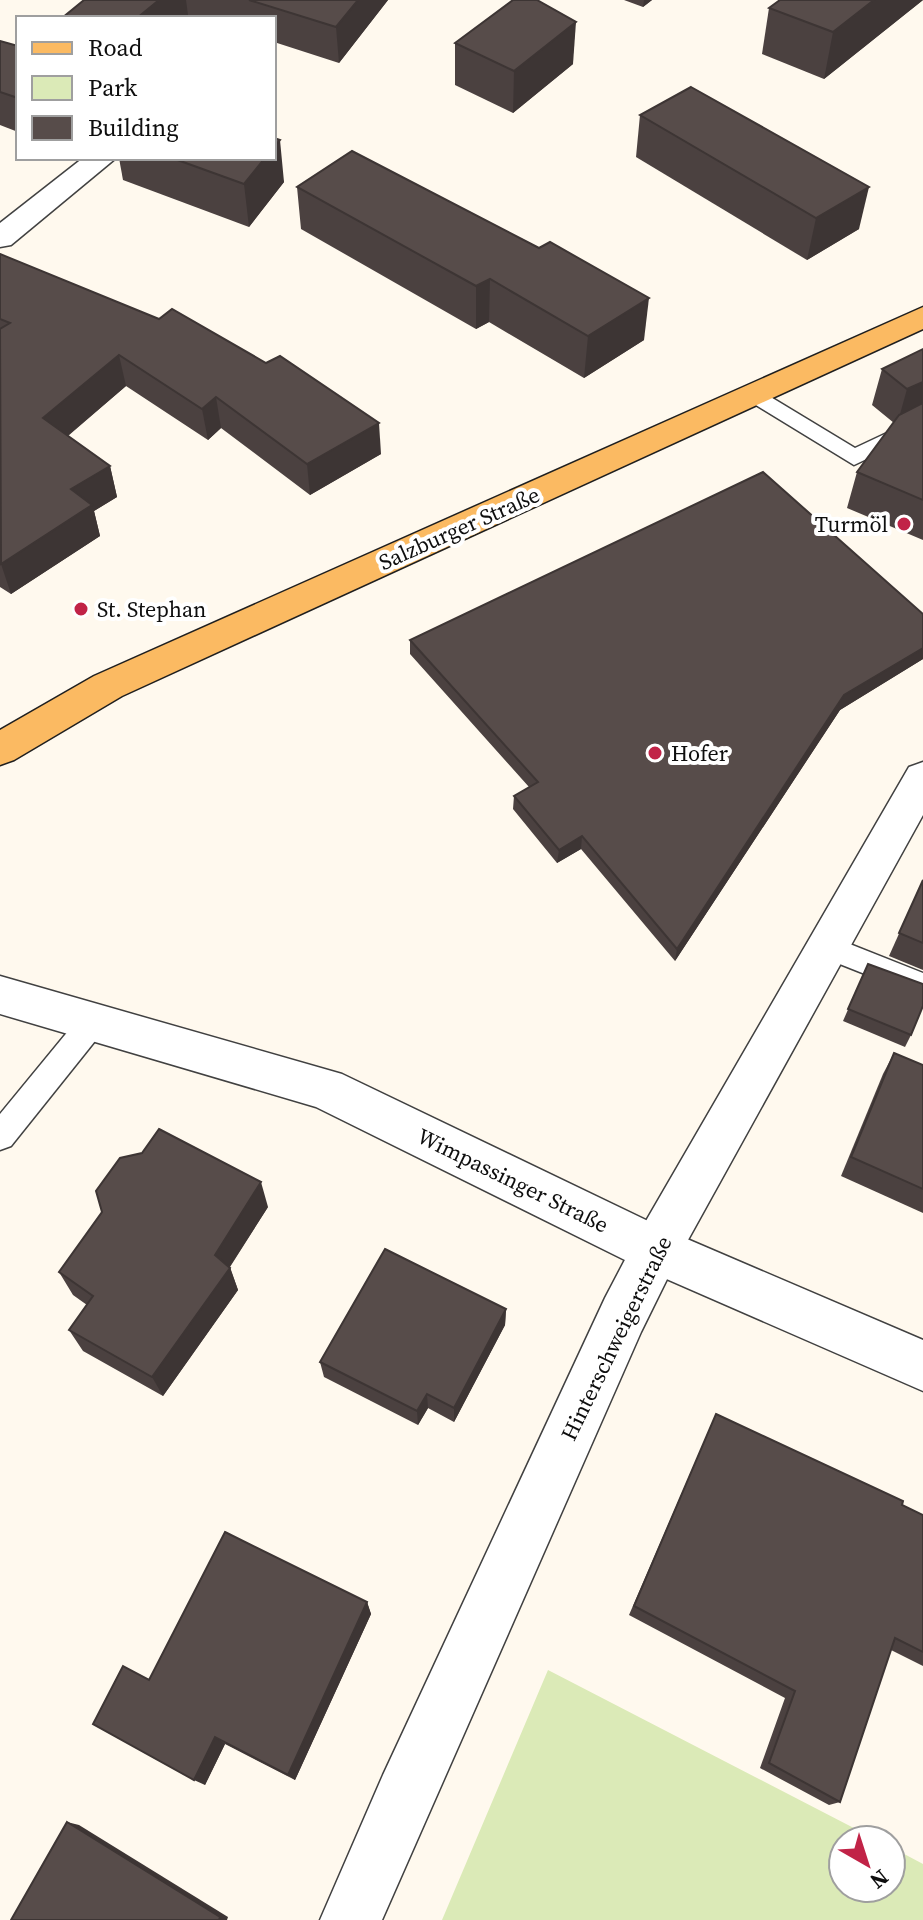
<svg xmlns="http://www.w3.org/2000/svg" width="923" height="1920" font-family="'Source Serif 4',serif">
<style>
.green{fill:#dbeab7}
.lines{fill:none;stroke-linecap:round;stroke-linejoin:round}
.service-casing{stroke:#414141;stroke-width:3}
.minor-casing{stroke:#414141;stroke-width:3}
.tertiary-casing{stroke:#414141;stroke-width:3}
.primary-casing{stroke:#1f1f1f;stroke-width:3}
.service{fill:#fff;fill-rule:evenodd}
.minor{fill:#fff;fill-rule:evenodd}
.tertiary{fill:#fff;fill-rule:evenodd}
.primary{fill:#fbba62;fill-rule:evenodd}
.wall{fill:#4b4140}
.shaded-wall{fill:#3d3534}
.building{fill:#574c4a;stroke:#3d3534;stroke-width:2}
.poi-dot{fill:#c12347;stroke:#fff;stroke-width:3}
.labels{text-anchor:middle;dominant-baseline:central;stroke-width:8;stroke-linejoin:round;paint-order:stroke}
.poi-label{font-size:22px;fill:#0e0e0e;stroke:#fff;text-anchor:start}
.street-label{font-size:22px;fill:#0e0e0e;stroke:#fff}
</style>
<rect width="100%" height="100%" fill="#fff9ee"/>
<!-- green -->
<path class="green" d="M 548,1670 L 877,1840 L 843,1840 L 843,1888 L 891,1888 L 891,1847 L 923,1864 L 923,1920 L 442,1920 Z"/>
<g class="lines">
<!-- service casing -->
<g class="service-casing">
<g id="service">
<path d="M 754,387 L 855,448 L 923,416 L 923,432 L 854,465 L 746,399 L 743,394 L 746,389 Z"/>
<path d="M 827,935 L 923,973 L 923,997 L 817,955 L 813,947 L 817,939 Z"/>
<path d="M 93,1010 L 103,1013 L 107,1022 L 103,1031 L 11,1146 L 0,1150 L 0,1114 L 83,1013 Z"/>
</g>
</g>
<!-- minor casing -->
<g class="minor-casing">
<g id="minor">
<path d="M 83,158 L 116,158 L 11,245 L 0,247 L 0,223 Z"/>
<path d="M 923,762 L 923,815 L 673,1267 L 641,1332 L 382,1920 L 320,1920 L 383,1775 L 605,1298 L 639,1233 L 909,767 Z"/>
</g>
</g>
<!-- tertiary casing -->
<g class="tertiary-casing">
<path id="tertiary" d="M 0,976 L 342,1074 L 673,1233 L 923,1340 L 923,1391 L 639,1267 L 316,1107 L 0,1014 Z"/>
</g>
<!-- primary casing -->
<g class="primary-casing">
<path id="primary" d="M 923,307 L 923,329 L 122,696 L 14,760 L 0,765 L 0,730 L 94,676 Z"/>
</g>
<!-- service -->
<use href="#service" class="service"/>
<!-- minor -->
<use href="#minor" class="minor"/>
<!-- tertiary -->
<use href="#tertiary" class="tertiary"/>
<!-- primary -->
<use href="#primary" class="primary"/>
</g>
<!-- wall -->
<g class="wall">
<path d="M 84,0 L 388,0 L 339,63 L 274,42 L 274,18 L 198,18 L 188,15 L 185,18 L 62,18 Z"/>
<path d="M 624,0 L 652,0 L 643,7 Z"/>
<path d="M 923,0 L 824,79 L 762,54 L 769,8 Z"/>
<path d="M 0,41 L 18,46 L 18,132 L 0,125 Z"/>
<path d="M 455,43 L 573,64 L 513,113 L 455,85 Z"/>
<path d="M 640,115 L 859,229 L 807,260 L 636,157 Z"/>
<path d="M 119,158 L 274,158 L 284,182 L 249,227 L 123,180 Z"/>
<path d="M 297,187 L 644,340 L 584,378 L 489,322 L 476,329 L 301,229 Z"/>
<path d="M 0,254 L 381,454 L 310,495 L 221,428 L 208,440 L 126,386 L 68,436 L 110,466 L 117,497 L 94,511 L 100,536 L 11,594 L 0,587 Z"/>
<path d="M 923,349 L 923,540 L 847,508 L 857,472 L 894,423 L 872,405 L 882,369 Z"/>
<path d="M 923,614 L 923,659 L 840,710 L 675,961 L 581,849 L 557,863 L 513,809 L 514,796 L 529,787 L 410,654 L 410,640 Z"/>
<path d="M 923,880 L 923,970 L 889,956 Z"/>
<path d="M 868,964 L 911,1035 L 905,1047 L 843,1021 Z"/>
<path d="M 894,1053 L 923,1065 L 923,1213 L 841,1176 L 883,1074 Z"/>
<path d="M 268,1207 L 230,1267 L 238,1290 L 163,1396 L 83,1351 L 69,1330 L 87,1305 L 73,1295 L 59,1272 Z"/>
<path d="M 506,1309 L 505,1325 L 454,1422 L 428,1408 L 418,1425 L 324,1377 L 320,1362 Z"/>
<path d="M 716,1414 L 923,1515 L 923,1666 L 891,1650 L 840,1802 L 829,1805 L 760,1768 L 785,1698 L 629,1615 Z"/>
<path d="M 367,1602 L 371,1614 L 295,1780 L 225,1744 L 205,1785 L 149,1680 Z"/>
</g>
<!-- shaded-wall -->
<g class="shaded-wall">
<path d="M 159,0 L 186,0 L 188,15 L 185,18 L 137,18 Z"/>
<path d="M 358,0 L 388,0 L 339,63 L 336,27 Z"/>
<path d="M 644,0 L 652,0 L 643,7 Z"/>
<path d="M 874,0 L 923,0 L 824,79 L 833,32 Z"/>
<path d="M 576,22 L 573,64 L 513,113 L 514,71 Z"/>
<path d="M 280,140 L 284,182 L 249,227 L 244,184 L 265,158 L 274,158 L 274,147 Z"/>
<path d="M 869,187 L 859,229 L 807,260 L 816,218 Z"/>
<path d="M 490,279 L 489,322 L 476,329 L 476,286 Z"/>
<path d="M 649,298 L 644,340 L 584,378 L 588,336 Z"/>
<path d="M 119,355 L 126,386 L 52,449 L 43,418 Z"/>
<path d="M 923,382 L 923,413 L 897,425 L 907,389 Z"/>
<path d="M 216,397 L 221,428 L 208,440 L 202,409 Z"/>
<path d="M 379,423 L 381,454 L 310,495 L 307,464 Z"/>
<path d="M 110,466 L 117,497 L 94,511 L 100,536 L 11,594 L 1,564 L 71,489 Z"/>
<path d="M 923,648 L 923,659 L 840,710 L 675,961 L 677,949 L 844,695 Z"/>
<path d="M 582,836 L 581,849 L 557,863 L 559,850 Z"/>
<path d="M 261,1182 L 268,1207 L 223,1277 L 215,1255 Z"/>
<path d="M 230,1268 L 238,1290 L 163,1396 L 152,1377 Z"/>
<path d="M 506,1309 L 505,1325 L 454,1422 L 454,1408 Z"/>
<path d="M 427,1394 L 428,1408 L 418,1425 L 417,1411 Z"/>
<path d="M 367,1602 L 371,1614 L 295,1780 L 288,1775 Z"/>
<path d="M 215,1737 L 225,1744 L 205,1785 L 194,1780 Z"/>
<path d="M 67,1822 L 79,1825 L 228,1917 L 227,1920 L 219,1920 Z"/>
</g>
<!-- building -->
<g class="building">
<path d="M 84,0 L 159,0 L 137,18 L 62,18 Z"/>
<path d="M 249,0 L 358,0 L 336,27 Z"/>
<path d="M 513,0 L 537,0 L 576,22 L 514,71 L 455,43 Z"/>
<path d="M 780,0 L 874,0 L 833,32 L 769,8 Z"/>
<path d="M 0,41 L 18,46 L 18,98 L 0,92 Z"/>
<path d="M 691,87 L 869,187 L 816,218 L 640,115 Z"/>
<path d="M 274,138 L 280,140 L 274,147 Z"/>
<path d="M 352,151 L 539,248 L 550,242 L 649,298 L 588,336 L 490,279 L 476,286 L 297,187 Z"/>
<path d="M 172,158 L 265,158 L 244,184 Z"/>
<path d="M 0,254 L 159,319 L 172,309 L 266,363 L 280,356 L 379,423 L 307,464 L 216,397 L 202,409 L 119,355 L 43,418 L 110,466 L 71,489 L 92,505 L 1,564 L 0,329 L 10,323 L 0,319 Z"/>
<path d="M 923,349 L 923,382 L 907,389 L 882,369 Z"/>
<path d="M 923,403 L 923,500 L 857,472 L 899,415 Z"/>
<path d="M 763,472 L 923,614 L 923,648 L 844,695 L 677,949 L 582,836 L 559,850 L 514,796 L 538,782 L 410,640 Z"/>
<path d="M 923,880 L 923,943 L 899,933 Z"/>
<path d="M 868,964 L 923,984 L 923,1006 L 911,1035 L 848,1009 Z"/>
<path d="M 894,1053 L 923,1065 L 923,1189 L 851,1157 Z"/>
<path d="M 159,1129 L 261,1182 L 215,1255 L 230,1268 L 152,1377 L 69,1330 L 93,1296 L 59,1272 L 102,1212 L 96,1191 L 120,1158 L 142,1153 Z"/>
<path d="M 385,1249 L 506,1309 L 454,1408 L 427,1394 L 417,1411 L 320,1362 Z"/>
<path d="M 716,1414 L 903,1501 L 902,1505 L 923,1515 L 923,1652 L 895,1638 L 840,1802 L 769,1763 L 795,1691 L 634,1606 Z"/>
<path d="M 225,1532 L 367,1602 L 288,1775 L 215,1737 L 194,1780 L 93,1724 L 123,1666 L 149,1680 Z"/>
<path d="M 67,1822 L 220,1917 L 219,1920 L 11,1920 Z"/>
</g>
<!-- markers -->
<g class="poi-dot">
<circle cx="904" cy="524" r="8"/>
<circle cx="81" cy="609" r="8"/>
<circle cx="655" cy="753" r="8"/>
</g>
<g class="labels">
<!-- poi labels -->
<g class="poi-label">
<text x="888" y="524" text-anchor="end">Turmöl</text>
<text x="97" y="609">St. Stephan</text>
<text x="671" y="753">Hofer</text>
</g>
<!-- street labels -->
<g class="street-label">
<text transform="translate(459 528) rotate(-24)">Salzburger Straße</text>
<text transform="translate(513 1180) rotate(26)">Wimpassinger Straße</text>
<text transform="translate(616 1338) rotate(-64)">Hinterschweigerstraße</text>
</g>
</g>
<!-- legend -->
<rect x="16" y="16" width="260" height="144" fill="#ffffff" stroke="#9f9f9f" stroke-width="2"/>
<rect x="32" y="42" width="40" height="12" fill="#fbba62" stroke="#9f9f9f" stroke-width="2"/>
<text x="88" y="56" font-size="24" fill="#0e0e0e">Road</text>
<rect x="32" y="76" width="40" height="24" fill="#dbeab7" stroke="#9f9f9f" stroke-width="2"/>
<text x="88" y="96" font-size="24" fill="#0e0e0e">Park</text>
<rect x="32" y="116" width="40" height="24" fill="#574c4a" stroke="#9f9f9f" stroke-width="2"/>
<text x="88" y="136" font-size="24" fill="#0e0e0e">Building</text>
<!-- north arrow -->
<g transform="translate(867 1864) rotate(141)"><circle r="38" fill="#ffffff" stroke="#9f9f9f" stroke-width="2"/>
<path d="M0-6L14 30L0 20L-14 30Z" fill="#c12347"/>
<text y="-12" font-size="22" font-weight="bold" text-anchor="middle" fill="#0e0e0e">N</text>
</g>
</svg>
